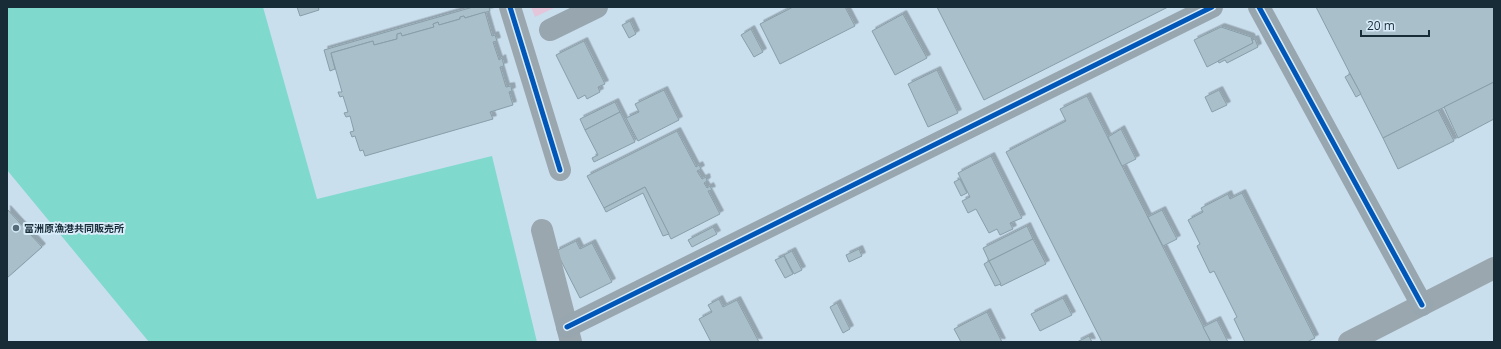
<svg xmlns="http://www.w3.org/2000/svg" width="1501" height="349" font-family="'Open Sans','Noto Sans JP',sans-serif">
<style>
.green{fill:#e4c5d9}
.water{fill:#80d9cd}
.building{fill:#a9bfc9;stroke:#889ea8;filter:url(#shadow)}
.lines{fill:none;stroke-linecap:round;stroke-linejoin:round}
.street{stroke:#9ba7ae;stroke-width:22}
.secondary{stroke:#98a6af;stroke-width:22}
.cycleway-casing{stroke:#d8ecf9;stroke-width:8}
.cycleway{stroke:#0057b8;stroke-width:5}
.poi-dot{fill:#566b78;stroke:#d8ecf9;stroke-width:1.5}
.labels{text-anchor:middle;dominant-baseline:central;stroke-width:4;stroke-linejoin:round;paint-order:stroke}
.poi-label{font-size:10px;font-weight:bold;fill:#182c38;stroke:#d8ecf9;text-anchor:start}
</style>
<defs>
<filter id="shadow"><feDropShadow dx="3.5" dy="-3.5" stdDeviation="0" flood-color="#0004"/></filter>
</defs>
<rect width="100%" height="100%" fill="#c9dfee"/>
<!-- green -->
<path class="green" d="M 531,7 L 556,7 L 535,17 Z"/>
<!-- water -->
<path class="water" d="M 7,7 L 263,7 L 317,199 L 492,156 L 537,342 L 149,342 L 7,170 Z"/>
<!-- building -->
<g class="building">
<path d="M 297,7 L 318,7 L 319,10 L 300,16 Z"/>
<path d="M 473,7 L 489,7 L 490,11 L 465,18 L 464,16 L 460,17 L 460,19 L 439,25 L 438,22 L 433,24 L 434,27 L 402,36 L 401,33 L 397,34 L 397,39 L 374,45 L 373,41 L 331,53 L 335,69 L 330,71 L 324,50 Z"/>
<path d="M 793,7 L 845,7 L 855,26 L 780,64 L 760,24 Z"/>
<path d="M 937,7 L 1168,7 L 984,100 Z"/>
<path d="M 1316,7 L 1494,7 L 1494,82 L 1383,138 Z"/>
<path d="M 485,12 L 492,36 L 495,35 L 497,41 L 493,42 L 499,60 L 502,58 L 504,66 L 500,67 L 506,87 L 511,86 L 512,91 L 509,92 L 513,105 L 490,112 L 493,119 L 365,156 L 363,150 L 360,151 L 355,136 L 352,137 L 350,132 L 354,131 L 350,116 L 346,117 L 344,113 L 348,112 L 343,96 L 340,97 L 338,92 L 342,92 L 331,53 L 373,41 L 374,45 L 397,39 L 397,34 L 401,33 L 402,36 L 434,27 L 433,24 L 438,22 L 439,25 L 460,19 L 460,17 L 464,16 L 465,18 Z"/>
<path d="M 903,14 L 927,58 L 895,75 L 872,31 Z"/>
<path d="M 630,21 L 636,34 L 629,38 L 622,25 Z"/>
<path d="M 1221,27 L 1251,37 L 1253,43 L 1207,67 L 1194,40 Z"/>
<path d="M 751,29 L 763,52 L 754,57 L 741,35 Z"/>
<path d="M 1255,39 L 1258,47 L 1227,63 L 1225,60 L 1219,63 L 1218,61 L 1253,43 L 1252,40 Z"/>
<path d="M 584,41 L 605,84 L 598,87 L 600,92 L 587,99 L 585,95 L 578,99 L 556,55 Z"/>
<path d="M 937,70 L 958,113 L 928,127 L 908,84 Z"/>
<path d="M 1350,74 L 1361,94 L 1356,97 L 1345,77 Z"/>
<path d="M 1494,82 L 1494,119 L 1458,138 L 1444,107 Z"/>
<path d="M 664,90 L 679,120 L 638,141 L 626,118 L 639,112 L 635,104 Z"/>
<path d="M 1219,90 L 1227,105 L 1212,112 L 1205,97 Z"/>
<path d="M 1087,96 L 1122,166 L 1211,342 L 1102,342 L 1006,152 L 1066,121 L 1060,109 Z"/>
<path d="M 615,102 L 620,112 L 585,130 L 580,119 Z"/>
<path d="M 1438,110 L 1454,141 L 1398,169 L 1383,138 Z"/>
<path d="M 620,112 L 635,142 L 594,162 L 592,158 L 598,155 L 585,130 Z"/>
<path d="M 1121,129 L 1136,159 L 1122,166 L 1108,137 Z"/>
<path d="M 677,131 L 696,167 L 699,165 L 701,169 L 697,171 L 702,179 L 706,177 L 707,181 L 704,183 L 707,188 L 710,186 L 712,190 L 708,191 L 720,214 L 671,239 L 645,187 L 604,208 L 587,176 Z"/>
<path d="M 991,156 L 1022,218 L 1010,223 L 1013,229 L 1000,235 L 997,229 L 989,233 L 976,209 L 968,213 L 962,201 L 970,197 L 958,173 Z"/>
<path d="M 960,179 L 967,193 L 961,196 L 954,182 Z"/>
<path d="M 645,187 L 669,234 L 663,236 L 643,193 L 606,212 L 604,208 Z"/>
<path d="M 1242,193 L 1315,338 L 1307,342 L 1245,342 L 1234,319 L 1237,317 L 1214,271 L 1210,273 L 1197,246 L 1200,244 L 1188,220 L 1203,212 L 1201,208 L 1228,194 L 1230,199 Z"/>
<path d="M 7,209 L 42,247 L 7,278 Z"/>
<path d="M 1162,210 L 1177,239 L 1163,246 L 1148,217 Z"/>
<path d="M 1027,226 L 1033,239 L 989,261 L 983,248 Z"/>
<path d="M 713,227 L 717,234 L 692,247 L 688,240 Z"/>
<path d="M 1033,239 L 1046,264 L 1001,286 L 989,261 Z"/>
<path d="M 576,241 L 580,249 L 592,243 L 612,282 L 580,298 L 556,251 Z"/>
<path d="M 859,249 L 862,256 L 849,262 L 846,255 Z"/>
<path d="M 792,251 L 802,270 L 794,274 L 784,255 Z"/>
<path d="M 784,256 L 793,274 L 785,278 L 775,260 Z"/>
<path d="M 989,261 L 1001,284 L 995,286 L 984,264 Z"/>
<path d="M 1063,298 L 1072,315 L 1040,331 L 1031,314 Z"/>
<path d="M 719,299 L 723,307 L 737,300 L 759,342 L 711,342 L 699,319 L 712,312 L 708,305 Z"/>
<path d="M 837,303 L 850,329 L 843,333 L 830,307 Z"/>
<path d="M 987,312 L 1002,342 L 961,342 L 954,329 Z"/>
<path d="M 1217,320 L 1228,342 L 1211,342 L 1203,327 Z"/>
<path d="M 1089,336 L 1092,342 L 1077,342 Z"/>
</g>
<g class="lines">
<!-- street -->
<g class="street">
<path d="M 510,7 L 560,170"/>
<path d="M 542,230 L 571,342"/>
<path d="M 1349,342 L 1494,268"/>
</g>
<!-- secondary -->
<g class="secondary">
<path d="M 1259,7 L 1422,305"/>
<path d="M 550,30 L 597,7"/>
<path d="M 567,327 L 1212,7"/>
</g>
<!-- cycleway casing -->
<g class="cycleway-casing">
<g id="cycleway">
<path d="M 510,7 L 560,170"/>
<path d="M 1259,7 L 1422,305"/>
<path d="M 567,327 L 1212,7"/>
</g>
</g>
<!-- cycleway -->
<use href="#cycleway" class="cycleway"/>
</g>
<!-- markers -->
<circle class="poi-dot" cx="16" cy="228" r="4"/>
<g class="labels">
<!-- poi labels -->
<g class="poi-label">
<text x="24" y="228">富洲原漁港共同販売所</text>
</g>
</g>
<!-- border -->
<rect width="1501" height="349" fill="none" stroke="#182c38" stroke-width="16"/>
<!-- scale -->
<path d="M1361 30v6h68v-6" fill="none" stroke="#182c38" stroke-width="2"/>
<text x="1367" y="30" font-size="12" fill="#182c38" stroke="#d8ecf9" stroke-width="3" paint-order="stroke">20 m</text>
</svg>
